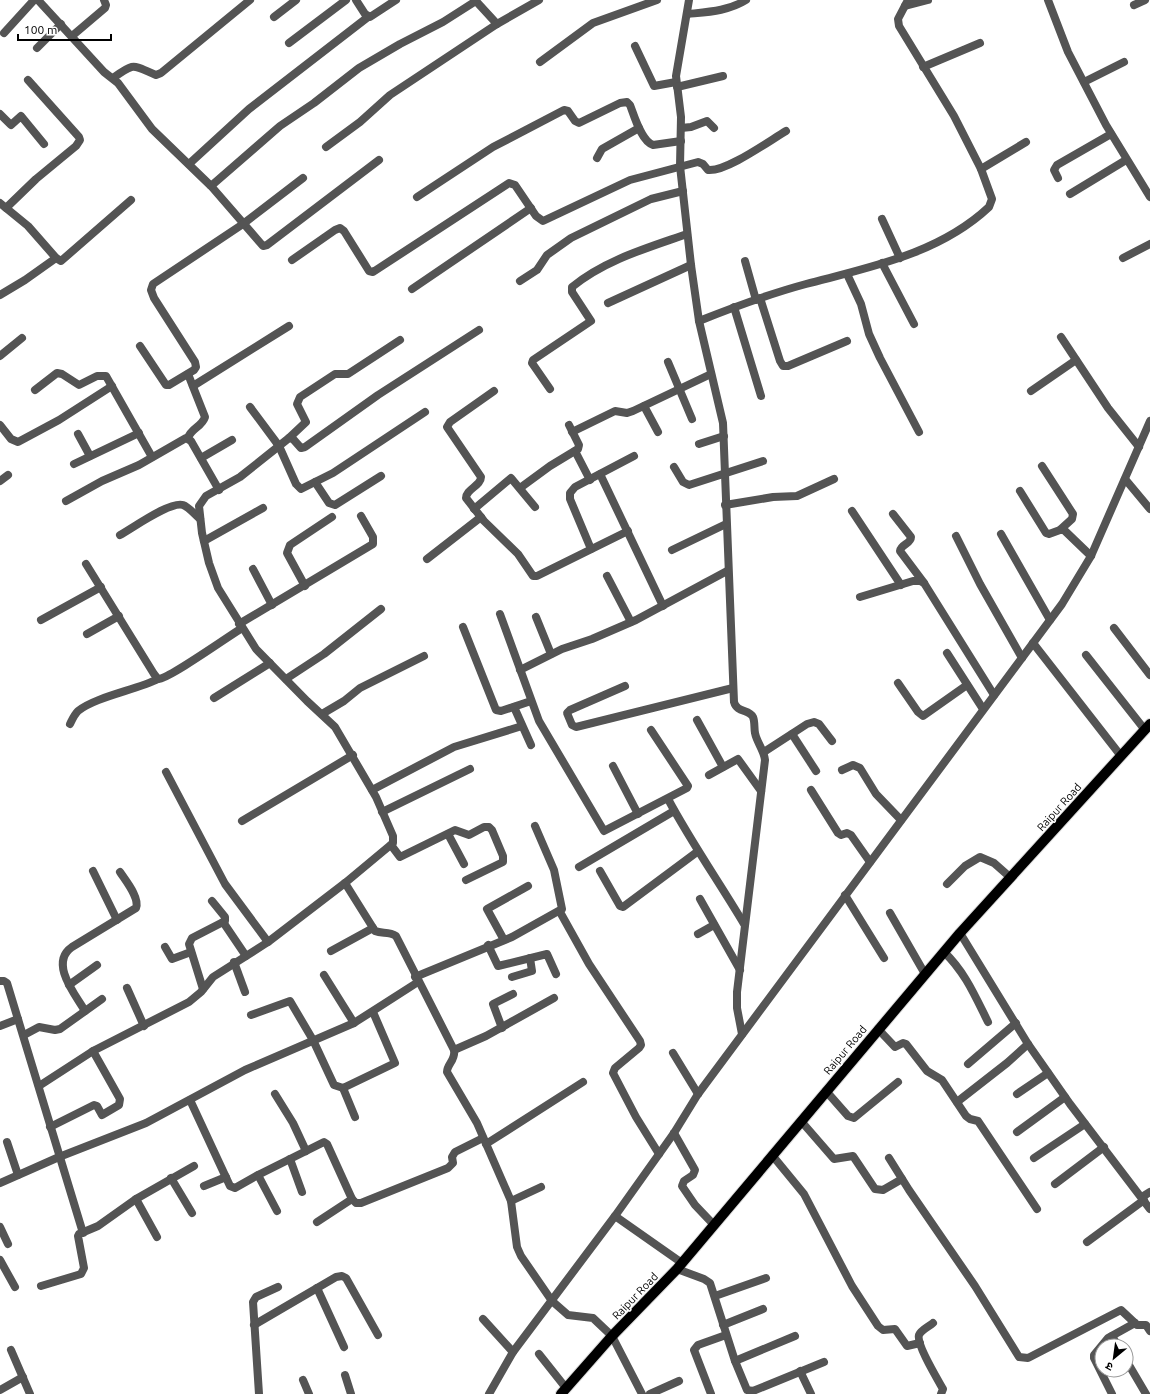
<svg xmlns="http://www.w3.org/2000/svg" width="1150" height="1394" font-family="Ubuntu,'Noto Sans Devanagari',sans-serif">
<style>
.lines{fill:none;stroke-linecap:round;stroke-linejoin:round}
.major-casing{stroke:#dbdbdb;stroke-width:12}
.minor{stroke:#545454;stroke-width:8}
.major{stroke:#000;stroke-width:10}
.labels{text-anchor:middle;dominant-baseline:central;stroke-width:3;stroke-linejoin:round;paint-order:stroke}
.street-label{font-size:11px;fill:#000;stroke:#fff}
</style>
<rect width="100%" height="100%" fill="#fff"/>
<g class="lines">
<!-- major casing -->
<g class="major-casing">
<path id="major" d="M 561,1394 L 612,1336 L 677,1269 L 960,933 L 1150,724"/>
</g>
<!-- minor -->
<g class="minor">
<path d="M 38,0 L 104,72 L 118,83 L 152,129 L 211,186 L 263,246 L 267,245 L 379,160"/>
<path d="M 356,0 L 365,14 L 370,17 L 396,0"/>
<path d="M 475,0 L 497,24"/>
<path d="M 689,0 L 676,76 L 681,117 L 680,166 L 691,265 L 699,321 L 723,423 L 734,702 C 737,713 749,709 753,717 C 755,722 754,728 755,733 C 757,743 764,750 765,760 L 737,992 L 737,1008 L 742,1034"/>
<path d="M 1048,0 L 1068,52 L 1106,125 L 1150,197"/>
<path d="M 1134,5 L 1145,0"/>
<path d="M 905,6 L 928,0"/>
<path d="M 688,14 C 707,12 729,11 746,0"/>
<path d="M 274,17 L 296,0"/>
<path d="M 4,33 L 34,0"/>
<path d="M 72,36 L 105,8 L 106,5 L 104,0"/>
<path d="M 289,43 L 346,0"/>
<path d="M 635,46 L 654,86 L 676,82"/>
<path d="M 37,48 L 61,24"/>
<path d="M 540,62 L 593,23 L 657,0"/>
<path d="M 923,67 L 980,43"/>
<path d="M 113,78 C 135,62 132,65 156,75 L 161,73 L 250,0"/>
<path d="M 1084,82 L 1124,62"/>
<path d="M 677,87 L 723,76"/>
<path d="M 0,114 L 11,125 L 21,116 L 44,144"/>
<path d="M 681,128 L 691,127 L 707,121 L 714,128"/>
<path d="M 326,147 L 360,122 L 390,95 L 497,24 L 539,0"/>
<path d="M 597,158 L 602,149 L 639,128"/>
<path d="M 189,164 L 249,109 L 368,17"/>
<path d="M 981,169 L 1026,142"/>
<path d="M 1058,178 L 1054,170 L 1057,165 L 1111,134"/>
<path d="M 211,186 L 280,126 L 314,103 L 359,68 L 400,44 L 443,22 L 476,1"/>
<path d="M 1070,194 L 1126,160"/>
<path d="M 417,197 L 493,147 L 564,110 L 568,111 L 575,121 L 579,123 L 620,103 L 627,102 L 630,105 C 634,115 641,141 653,145 L 681,141"/>
<path d="M 0,203 L 28,226 L 56,258 L 61,261 L 131,200"/>
<path d="M 6,208 L 36,179 L 76,146 L 80,140 L 79,137 L 28,80"/>
<path d="M 882,219 L 900,258"/>
<path d="M 1123,258 L 1150,244"/>
<path d="M 292,260 L 335,230 L 340,228 L 344,231 L 369,271 L 373,272 L 509,183 L 515,185 L 536,216 L 543,221 L 630,180 L 698,162 L 703,164 L 708,170 C 726,172 769,141 786,131"/>
<path d="M 745,261 L 756,300"/>
<path d="M 882,263 L 914,324"/>
<path d="M 847,274 L 861,304 L 869,334 L 880,358 L 919,432"/>
<path d="M 520,281 L 537,270 L 547,255 L 571,238 L 651,199 L 683,191"/>
<path d="M 412,289 L 531,208"/>
<path d="M 0,295 L 25,280 L 56,258"/>
<path d="M 760,298 L 780,361 L 783,366 L 788,366 L 847,341"/>
<path d="M 608,303 L 691,265"/>
<path d="M 734,307 L 761,396"/>
<path d="M 699,321 C 734,307 769,294 806,284 C 870,267 939,254 989,207 L 992,199 L 981,169 L 954,116 L 899,26 L 898,19 L 908,0"/>
<path d="M 1061,337 L 1108,408 L 1139,447"/>
<path d="M 140,346 L 166,385 L 169,385 L 194,370 L 196,367 L 195,362 L 154,298 L 151,290 L 153,284 L 243,224 L 303,178"/>
<path d="M 0,356 L 22,338"/>
<path d="M 668,362 L 692,419"/>
<path d="M 188,374 L 205,417 C 202,427 191,428 188,438"/>
<path d="M 193,386 L 289,326"/>
<path d="M 550,389 L 532,363 L 533,360 L 591,321 L 572,292 L 572,287 C 605,260 647,248 687,234"/>
<path d="M 35,390 L 57,373 L 62,374 L 79,385 L 97,376 L 106,376 L 152,457"/>
<path d="M 494,391 L 450,422 L 447,427 L 481,477 C 481,486 466,489 466,498 L 484,521 L 518,554 L 533,576 L 537,576 L 628,531"/>
<path d="M 1031,391 L 1076,360"/>
<path d="M 644,406 L 658,432"/>
<path d="M 250,407 L 279,446 L 296,484 L 301,489 L 333,473 L 425,412"/>
<path d="M 0,425 L 11,439 L 18,442 L 59,420 L 112,386"/>
<path d="M 572,432 L 615,411 L 627,413 L 633,411 L 711,374"/>
<path d="M 78,434 L 90,456"/>
<path d="M 289,438 L 306,422 L 297,404 L 300,397 L 335,374 L 348,374 L 400,340"/>
<path d="M 699,444 L 724,436"/>
<path d="M 575,451 L 590,480"/>
<path d="M 201,458 L 232,440"/>
<path d="M 74,464 L 139,433"/>
<path d="M 1042,466 L 1073,514 L 1072,519 L 1061,529"/>
<path d="M 674,467 L 683,482 L 689,485 L 763,461"/>
<path d="M 600,474 L 663,606"/>
<path d="M 1125,479 L 1150,509"/>
<path d="M 0,481 L 8,475"/>
<path d="M 315,482 L 329,503 L 335,505 L 381,476"/>
<path d="M 520,488 L 550,466 L 578,449 L 579,445 L 569,425"/>
<path d="M 1020,491 L 1046,533 L 1049,534 L 1060,530 L 1064,530 L 1091,556"/>
<path d="M 66,501 L 102,481 L 139,465 L 186,438 L 191,441 L 219,490"/>
<path d="M 725,505 L 773,497 L 797,496 L 834,479"/>
<path d="M 474,509 L 511,478 L 535,507"/>
<path d="M 852,511 L 901,585"/>
<path d="M 893,514 L 911,537 C 911,544 901,544 900,551 L 924,583"/>
<path d="M 1001,534 L 1050,620"/>
<path d="M 120,535 C 133,528 170,501 183,505 C 189,507 195,515 200,519"/>
<path d="M 956,536 L 980,584 L 1022,658"/>
<path d="M 204,541 L 263,508"/>
<path d="M 591,549 L 570,499 L 570,493 L 575,487 L 634,456"/>
<path d="M 672,550 L 726,524"/>
<path d="M 427,559 L 481,517"/>
<path d="M 86,564 L 154,674 L 158,679 C 167,680 229,636 242,628"/>
<path d="M 253,569 L 272,605"/>
<path d="M 607,576 L 631,622"/>
<path d="M 305,586 L 287,553 L 290,545 L 332,517"/>
<path d="M 860,597 L 913,581 L 920,581 L 924,583 L 994,695"/>
<path d="M 500,614 L 539,721 L 604,831 L 687,788 L 688,786 L 651,730"/>
<path d="M 536,617 L 551,654"/>
<path d="M 41,620 L 101,587"/>
<path d="M 239,624 L 373,544 L 373,537 L 361,516"/>
<path d="M 463,627 L 496,710 L 501,711 L 531,701"/>
<path d="M 1114,628 L 1150,675"/>
<path d="M 87,634 L 119,616"/>
<path d="M 1033,643 L 1121,756"/>
<path d="M 947,653 L 983,709"/>
<path d="M 1086,655 L 1145,730"/>
<path d="M 520,670 L 562,649 L 592,639 L 636,620 L 727,571"/>
<path d="M 286,679 L 324,654 L 381,609"/>
<path d="M 898,683 L 918,712 L 923,716 L 967,685"/>
<path d="M 625,686 L 570,710 L 567,713 L 572,725 L 576,727 L 733,688"/>
<path d="M 214,698 L 270,663"/>
<path d="M 514,707 L 531,745"/>
<path d="M 322,714 L 344,701 L 360,688 L 424,656"/>
<path d="M 697,720 L 723,767"/>
<path d="M 70,724 C 72,720 74,715 78,711 C 95,697 136,690 158,679"/>
<path d="M 792,734 L 816,771"/>
<path d="M 764,752 L 807,724 L 814,722 L 819,724 L 832,741"/>
<path d="M 613,766 L 638,814"/>
<path d="M 842,770 L 853,765 L 860,768 L 876,794 L 901,820"/>
<path d="M 166,772 L 225,884 L 268,942"/>
<path d="M 709,775 L 738,759 L 761,791"/>
<path d="M 372,790 L 454,747 L 522,726"/>
<path d="M 811,790 L 838,833 L 841,835 L 847,833 L 851,835 L 870,862"/>
<path d="M 668,799 C 691,842 719,882 744,924"/>
<path d="M 382,812 L 470,769"/>
<path d="M 242,821 L 353,755"/>
<path d="M 448,834 L 464,864"/>
<path d="M 391,845 L 400,857 L 455,830 L 469,835 L 484,827 L 489,827 L 492,830 L 503,856 L 503,862 L 466,880"/>
<path d="M 579,867 L 674,811"/>
<path d="M 93,871 L 117,920"/>
<path d="M 600,871 L 620,906 L 623,907 L 697,852"/>
<path d="M 345,883 L 375,931 C 382,934 389,931 396,936 L 454,1050 C 456,1060 447,1064 447,1072 L 477,1123 L 511,1201 L 517,1247 L 521,1256 L 552,1301 L 568,1315 L 593,1318 L 612,1336 L 642,1394"/>
<path d="M 947,884 L 965,866 L 980,857 L 994,863 L 1011,878"/>
<path d="M 845,895 L 884,958"/>
<path d="M 700,899 L 740,970"/>
<path d="M 560,912 L 589,964 L 640,1041 L 641,1045 L 639,1048 L 615,1068 L 613,1073 L 636,1117 L 659,1154"/>
<path d="M 890,913 L 925,974"/>
<path d="M 223,922 L 246,956"/>
<path d="M 960,933 L 1028,1044 L 1070,1104 L 1150,1209"/>
<path d="M 698,934 L 714,925"/>
<path d="M 504,940 L 487,909 L 528,886"/>
<path d="M 488,945 L 498,966 L 547,954 L 556,974"/>
<path d="M 165,947 L 172,959 L 191,952"/>
<path d="M 331,951 L 373,928"/>
<path d="M 944,952 C 965,972 975,996 988,1022"/>
<path d="M 234,962 L 245,992"/>
<path d="M 324,975 L 354,1023"/>
<path d="M 415,977 L 512,937 L 562,909 L 554,870 L 535,826"/>
<path d="M 512,977 L 532,971 L 530,958"/>
<path d="M 0,981 L 4,981 L 7,983 L 83,1233"/>
<path d="M 69,985 L 97,965"/>
<path d="M 127,988 L 144,1026"/>
<path d="M 203,989 L 189,944 L 192,938 L 225,921 L 225,917 L 212,901"/>
<path d="M 85,1011 C 75,994 49,963 72,947 L 136,908 C 140,898 126,881 120,872"/>
<path d="M 251,1015 L 290,1001 L 313,1040 L 334,1085 L 343,1088 L 395,1063 L 373,1012"/>
<path d="M 0,1026 L 18,1019"/>
<path d="M 502,1028 L 493,1004 L 513,994"/>
<path d="M 878,1029 L 895,1047 L 903,1043 L 906,1044 L 927,1071 L 942,1080 L 966,1116 L 970,1119 L 978,1121 L 1037,1209"/>
<path d="M 24,1035 L 39,1027 L 55,1030 L 60,1029 L 102,999"/>
<path d="M 454,1050 L 486,1036 L 554,998"/>
<path d="M 673,1053 L 698,1094"/>
<path d="M 968,1064 L 1016,1023"/>
<path d="M 39,1086 L 93,1051 L 189,1002 L 201,992 L 213,977 L 268,942 L 345,883 L 393,843 L 393,836 L 376,797 L 335,727 L 307,701 L 256,649 L 218,588 L 209,563 L 202,533 L 199,506 L 206,496 L 240,477 L 289,438 L 293,439 L 301,448 L 305,447 L 378,395 L 479,330"/>
<path d="M 343,1088 L 355,1117"/>
<path d="M 826,1091 L 848,1116 L 854,1118 L 898,1082"/>
<path d="M 275,1094 L 293,1123 L 306,1151"/>
<path d="M 1017,1094 L 1048,1073"/>
<path d="M 190,1100 L 230,1186 L 235,1188 L 258,1175 L 324,1142 L 327,1144 L 352,1199 L 356,1203 L 361,1203 L 448,1168 L 453,1163 L 452,1157 L 455,1152 L 483,1138"/>
<path d="M 957,1102 L 1007,1063 L 1028,1044"/>
<path d="M 801,1121 L 834,1159 L 853,1156 L 875,1189 L 883,1190 L 902,1179"/>
<path d="M 50,1127 L 94,1105 L 97,1106 L 102,1115 L 119,1105 L 120,1099 L 93,1051"/>
<path d="M 1017,1132 L 1065,1097"/>
<path d="M 674,1133 L 695,1170 L 693,1175 L 684,1181 L 682,1186 L 695,1205 L 714,1225"/>
<path d="M 7,1142 L 18,1175"/>
<path d="M 486,1144 L 583,1082"/>
<path d="M 772,1155 L 804,1194 L 852,1286 L 878,1326 L 883,1330 L 895,1329 L 907,1346 L 920,1343"/>
<path d="M 889,1158 L 909,1190 L 975,1286 L 1019,1357 L 1028,1358 L 1121,1310 L 1137,1325 L 1146,1325 L 1150,1331"/>
<path d="M 1034,1158 L 1085,1124"/>
<path d="M 290,1159 L 302,1192"/>
<path d="M 258,1175 L 277,1211"/>
<path d="M 171,1178 L 192,1213"/>
<path d="M 0,1183 L 59,1157 L 146,1123 L 245,1070 L 354,1023 L 418,982"/>
<path d="M 1055,1184 L 1104,1147"/>
<path d="M 204,1186 L 226,1177"/>
<path d="M 1142,1197 L 1150,1192"/>
<path d="M 136,1199 L 157,1237"/>
<path d="M 511,1201 L 541,1187"/>
<path d="M 615,1216 L 682,1263"/>
<path d="M 317,1222 L 352,1199"/>
<path d="M 0,1227 L 8,1244"/>
<path d="M 1087,1242 L 1144,1200"/>
<path d="M 0,1260 L 15,1287"/>
<path d="M 677,1269 L 704,1279 L 710,1283 L 735,1361 L 747,1390 L 753,1391 L 824,1362"/>
<path d="M 41,1286 L 81,1274 L 84,1268 L 78,1236 L 79,1234 L 98,1226 L 136,1199 L 194,1166"/>
<path d="M 317,1288 L 344,1347"/>
<path d="M 715,1296 L 766,1278"/>
<path d="M 483,1319 L 513,1352"/>
<path d="M 933,1323 C 930,1326 921,1330 919,1335 C 916,1344 938,1380 943,1389 L 941,1394"/>
<path d="M 254,1325 L 336,1277 L 342,1276 L 346,1278 L 378,1335"/>
<path d="M 723,1325 L 763,1309"/>
<path d="M 1112,1336 L 1118,1346"/>
<path d="M 11,1350 L 30,1394"/>
<path d="M 539,1354 L 566,1388"/>
<path d="M 1126,1360 L 1146,1394"/>
<path d="M 735,1361 L 795,1336"/>
<path d="M 800,1371 L 811,1394"/>
<path d="M 345,1375 L 351,1394"/>
<path d="M 303,1380 L 309,1394"/>
<path d="M 0,1390 L 23,1377"/>
<path d="M 259,1394 L 253,1302 L 256,1297 L 278,1287"/>
<path d="M 489,1394 L 513,1352 L 615,1216 L 674,1133 L 698,1094 L 1062,604 L 1091,556 L 1150,421"/>
<path d="M 650,1394 L 679,1381"/>
<path d="M 711,1394 L 694,1350 L 698,1345 L 726,1335"/>
<path d="M 1112,1394 L 1094,1358 L 1094,1355 L 1108,1338 L 1135,1323"/>
</g>
<!-- major -->
<use href="#major" class="major"/>
</g>
<g class="labels">
<!-- street labels -->
<g class="street-label">
<text transform="translate(1059 807) rotate(-48)">Raipur Road</text>
<text transform="translate(845 1050) rotate(-50)">Raipur Road</text>
<text transform="translate(635 1296) rotate(-46)">Raipur Road</text>
</g>
</g>
<!-- north arrow -->
<g transform="translate(1114 1358) rotate(209)"><circle r="19" fill="#ffffff" stroke="#999999"/>
<path d="M0-3L7 15L0 10L-7 15Z" fill="#000000"/>
<text y="-6" font-size="11" font-weight="bold" text-anchor="middle" fill="#000000">उ</text>
</g>
<!-- scale -->
<path d="M18 34v6h93v-6" fill="none" stroke="#000000" stroke-width="2"/>
<text x="24" y="34" font-size="12" fill="#000000" stroke="#ffffff" stroke-width="3" paint-order="stroke">100 m</text>
</svg>
